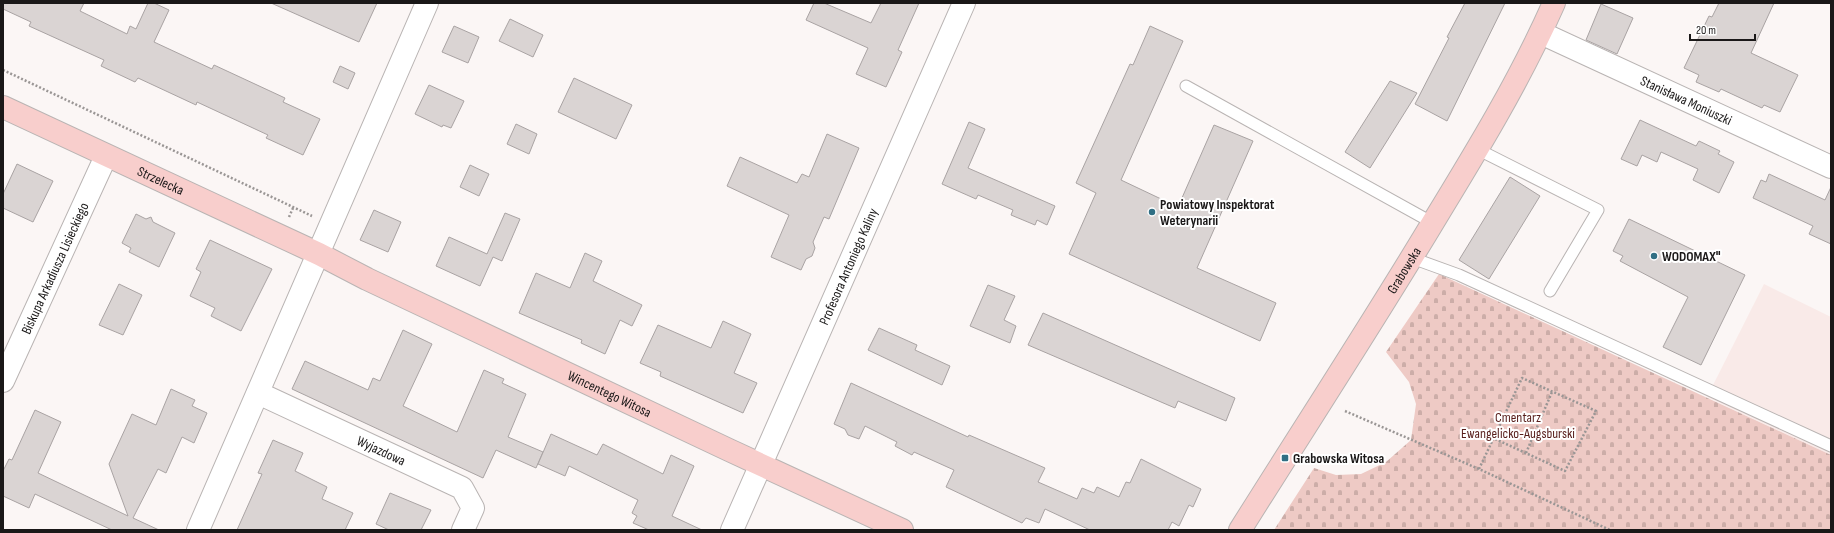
<svg xmlns="http://www.w3.org/2000/svg" width="1834" height="533" font-family="'Sofia Sans Condensed',sans-serif">
<style>
.built{fill:#f9eae8}
.cemetery{fill:url(#cemetery-stones)}
.building{fill:#dad4d3;stroke:#a9a3a3}
.lines{fill:none;stroke-linecap:round;stroke-linejoin:round}
.lane-casing{stroke:#b9b4b3;stroke-width:13}
.street-casing{stroke:#b9b4b3;stroke-width:24}
.secondary-casing{stroke:#b9b4b3;stroke-width:24}
.path{stroke:#9a9695;stroke-width:2.5;stroke-dasharray:2 2;stroke-linecap:butt}
.lane{stroke:#fff;stroke-width:11}
.street{stroke:#fff;stroke-width:22}
.secondary{stroke:#f8cecc;stroke-width:22}
.poi-dot{fill:#306f84;stroke:#fff;stroke-width:1.5}
.labels{text-anchor:middle;dominant-baseline:central;stroke-width:4;stroke-linejoin:round;paint-order:stroke}
.street-label{font-size:14px;fill:#1a1818;stroke:#fff}
.poi-label{font-size:14px;font-weight:bold;fill:#1a1818;stroke:#fff;text-anchor:start}
.park-label{font-size:14px;fill:#571d1a;stroke:#fff}
</style>
<defs>
<pattern id="cemetery-stones" width="16" height="16" patternUnits="userSpaceOnUse"><rect width="16" height="16" fill="#eecac5"/><path d="M2 7V4a2 2 0 0 1 4 0v3zM10 15v-3a2 2 0 0 1 4 0v3z" fill="#ccada8"/></pattern>
</defs>
<rect width="100%" height="100%" fill="#fbf6f5"/>
<!-- built -->
<path class="built" d="M 1764,284 L 1831,317 L 1831,455 L 1707,397 Z"/>
<!-- cemetery -->
<path class="cemetery" d="M 1439,274 L 1831,455 L 1831,530 L 1274,530 L 1314,468 L 1336,475 L 1361,474 L 1386,462 L 1411,440 L 1416,404 L 1409,382 L 1386,352 Z"/>
<!-- building -->
<g class="building">
<path d="M 3,3 L 84,3 L 80,11 L 127,34 L 130,26 L 136,29 L 148,3 L 154,3 L 169,10 L 154,42 L 212,69 L 214,65 L 285,98 L 283,102 L 320,119 L 303,155 L 266,138 L 268,135 L 197,102 L 196,105 L 138,78 L 135,82 L 101,66 L 104,60 L 29,26 L 31,22 L 3,9 Z"/>
<path d="M 271,3 L 377,3 L 359,42 Z"/>
<path d="M 814,3 L 824,3 L 871,23 L 881,3 L 919,3 L 898,50 L 902,52 L 886,87 L 856,74 L 868,48 L 806,20 Z"/>
<path d="M 1465,3 L 1505,3 L 1447,121 L 1415,104 L 1449,38 L 1447,37 Z"/>
<path d="M 1719,3 L 1774,3 L 1751,53 L 1798,75 L 1780,112 L 1764,105 L 1762,108 L 1721,89 L 1719,92 L 1696,82 L 1699,75 L 1684,68 L 1709,16 L 1712,17 Z"/>
<path d="M 1601,4 L 1633,18 L 1617,54 L 1586,40 Z"/>
<path d="M 510,19 L 543,35 L 533,57 L 499,41 Z"/>
<path d="M 454,26 L 479,37 L 468,63 L 442,52 Z"/>
<path d="M 1150,26 L 1183,41 L 1121,180 L 1178,207 L 1214,125 L 1253,141 L 1197,268 L 1276,303 L 1260,341 L 1069,254 L 1096,193 L 1076,183 L 1130,64 L 1133,65 Z"/>
<path d="M 340,66 L 355,73 L 348,89 L 333,82 Z"/>
<path d="M 574,78 L 632,105 L 616,139 L 558,112 Z"/>
<path d="M 1390,81 L 1417,93 L 1370,168 L 1345,152 Z"/>
<path d="M 429,85 L 464,101 L 451,128 L 443,125 L 442,127 L 415,114 Z"/>
<path d="M 1640,120 L 1696,146 L 1699,141 L 1720,151 L 1718,154 L 1734,162 L 1719,193 L 1693,180 L 1698,169 L 1661,152 L 1657,162 L 1642,155 L 1637,166 L 1621,159 Z"/>
<path d="M 969,122 L 985,129 L 968,168 L 1055,206 L 1047,225 L 1037,220 L 1035,225 L 1011,215 L 1013,210 L 978,195 L 976,199 L 942,184 Z"/>
<path d="M 516,124 L 537,134 L 529,154 L 507,144 Z"/>
<path d="M 827,134 L 859,148 L 829,219 L 824,217 L 813,242 L 815,248 L 812,256 L 806,259 L 801,270 L 771,257 L 789,215 L 727,186 L 740,157 L 797,183 L 802,174 L 809,177 Z"/>
<path d="M 17,164 L 53,181 L 33,222 L 3,208 L 3,194 Z"/>
<path d="M 470,165 L 489,174 L 479,196 L 460,187 Z"/>
<path d="M 1769,174 L 1825,200 L 1831,187 L 1831,244 L 1809,234 L 1813,226 L 1753,198 L 1761,180 L 1766,182 Z"/>
<path d="M 1510,177 L 1540,196 L 1489,279 L 1459,260 Z"/>
<path d="M 374,210 L 401,222 L 388,252 L 360,240 Z"/>
<path d="M 505,213 L 520,219 L 502,261 L 493,257 L 480,286 L 436,266 L 449,237 L 487,254 Z"/>
<path d="M 136,214 L 146,219 L 151,217 L 153,222 L 175,233 L 159,267 L 129,252 L 131,248 L 122,243 Z"/>
<path d="M 1629,219 L 1745,275 L 1701,365 L 1663,347 L 1688,297 L 1620,261 L 1623,256 L 1613,251 Z"/>
<path d="M 210,240 L 272,269 L 241,331 L 211,316 L 215,308 L 190,296 L 201,272 L 196,269 Z"/>
<path d="M 585,253 L 602,261 L 593,281 L 642,305 L 632,326 L 620,320 L 605,354 L 581,343 L 582,340 L 519,313 L 536,273 L 570,288 Z"/>
<path d="M 119,284 L 142,295 L 123,335 L 99,325 Z"/>
<path d="M 988,285 L 1015,296 L 1004,320 L 1016,326 L 1010,343 L 970,326 Z"/>
<path d="M 1043,313 L 1235,398 L 1226,421 L 1178,401 L 1175,408 L 1028,345 Z"/>
<path d="M 723,321 L 751,334 L 734,373 L 757,383 L 743,413 L 660,376 L 661,372 L 640,363 L 658,325 L 711,348 Z"/>
<path d="M 879,328 L 917,345 L 915,350 L 950,366 L 942,385 L 868,350 Z"/>
<path d="M 403,330 L 432,344 L 403,406 L 457,432 L 484,370 L 504,379 L 502,383 L 526,394 L 508,437 L 543,452 L 536,468 L 496,450 L 483,478 L 292,389 L 305,361 L 368,390 L 373,378 L 380,381 Z"/>
<path d="M 851,383 L 968,437 L 969,435 L 1045,468 L 1038,482 L 1077,499 L 1082,488 L 1094,493 L 1097,487 L 1119,497 L 1126,482 L 1130,483 L 1141,459 L 1201,489 L 1193,507 L 1189,505 L 1179,526 L 1172,522 L 1168,530 L 1090,530 L 1045,509 L 1039,523 L 1026,518 L 1022,523 L 946,487 L 954,470 L 914,452 L 912,455 L 895,446 L 897,442 L 865,426 L 859,439 L 848,435 L 845,429 L 834,424 Z"/>
<path d="M 171,389 L 195,400 L 192,406 L 207,413 L 194,443 L 182,437 L 166,473 L 158,469 L 133,518 L 159,530 L 112,530 L 35,494 L 29,508 L 3,496 L 3,471 L 9,459 L 12,460 L 35,410 L 61,422 L 38,473 L 128,516 L 109,464 L 132,414 L 156,425 Z"/>
<path d="M 551,434 L 597,455 L 603,444 L 663,474 L 671,455 L 694,466 L 672,516 L 702,530 L 649,530 L 633,523 L 637,516 L 632,513 L 638,500 L 569,466 L 565,476 L 538,464 Z"/>
<path d="M 273,440 L 303,453 L 295,471 L 327,487 L 322,499 L 353,513 L 345,530 L 237,530 L 262,474 L 258,473 Z"/>
<path d="M 390,493 L 431,510 L 421,530 L 389,530 L 376,524 Z"/>
</g>
<g class="lines">
<!-- lane casing -->
<g class="lane-casing">
<g id="lane">
<path d="M 1186,86 L 1433,223"/>
<path d="M 1477,149 L 1598,210 L 1550,291"/>
<path d="M 1412,258 L 1459,275 L 1831,446"/>
</g>
</g>
<!-- street casing -->
<g class="street-casing">
<g id="street">
<path id="s1" d="M 1541,33 L 1831,167"/>
<path id="s2" d="M 3,381 L 106,156"/>
<path id="s3" d="M 258,393 L 462,488 L 473,508 L 463,530"/>
<path d="M 198,530 L 427,3"/>
<path id="s4" d="M 732,530 L 964,3"/>
</g>
</g>
<!-- secondary casing -->
<g class="secondary-casing">
<g id="secondary">
<path id="s5" d="M 3,107 L 319,254 L 367,279 L 729,450 L 902,530"/>
<path id="s6" d="M 1240,530 C 1304,428 1370,327 1432,224 C 1476,152 1520,80 1554,3"/>
</g>
</g>
<!-- path -->
<g class="path">
<path d="M 3,70 L 312,216"/>
<path d="M 289,217 L 293,208"/>
<path d="M 1345,411 L 1479,469 L 1610,530"/>
<path d="M 1526,453 L 1552,392"/>
<path d="M 1479,469 L 1522,378 L 1596,411 L 1565,471 L 1493,438"/>
</g>
<!-- lane -->
<use href="#lane" class="lane"/>
<!-- street -->
<use href="#street" class="street"/>
<!-- secondary -->
<use href="#secondary" class="secondary"/>
</g>
<!-- markers -->
<g class="poi-dot">
<circle cx="1152" cy="212" r="4"/>
<circle cx="1654" cy="256" r="4"/>
<rect x="1281" y="454" width="8" height="8" rx="2"/>
</g>
<g class="labels">
<!-- street labels -->
<g class="street-label">
<text stroke="none"><textPath href="#s1" startOffset="160">Stanisława Moniuszki</textPath></text>
<text stroke="none"><textPath href="#s5" startOffset="174">Strzelecka</textPath></text>
<text stroke="none"><textPath href="#s4" startOffset="288">Profesora Antoniego Kaliny</textPath></text>
<text stroke="none"><textPath href="#s2" startOffset="124">Biskupa Arkadiusza Lisieckiego</textPath></text>
<text stroke="none"><textPath href="#s6" startOffset="307">Grabowska</textPath></text>
<text stroke="none"><textPath href="#s5" startOffset="671">Wincentego Witosa</textPath></text>
<text stroke="none"><textPath href="#s3" startOffset="136">Wyjazdowa</textPath></text>
</g>
<!-- poi labels -->
<g class="poi-label">
<text x="1160" y="204">Powiatowy Inspektorat<tspan x="1160" dy="16">Weterynarii</tspan></text>
<text x="1662" y="256">WODOMAX"</text>
<text x="1293" y="458">Grabowska Witosa</text>
</g>
<!-- park labels -->
<g class="park-label">
<text x="1518" y="417">Cmentarz<tspan x="1518" dy="16">Ewangelicko-Augsburski</tspan></text>
</g>
</g>
<!-- border -->
<rect width="1834" height="533" fill="none" stroke="#1a1818" stroke-width="8"/>
<!-- scale -->
<path d="M1690 34v6h65v-6" fill="none" stroke="#1a1818" stroke-width="2"/>
<text x="1696" y="34" font-size="12" fill="#1a1818" stroke="#ffffff" stroke-width="3" paint-order="stroke">20 m</text>
</svg>
